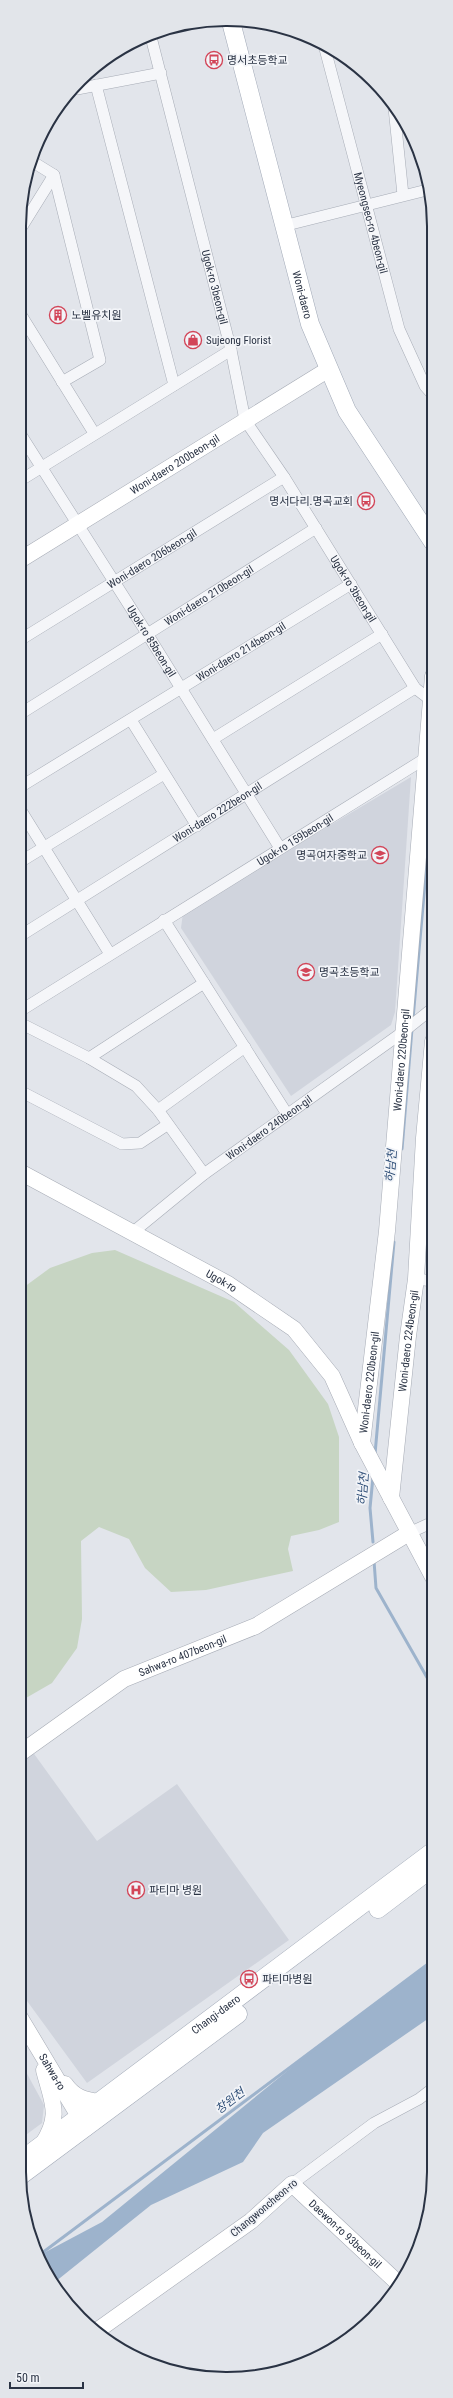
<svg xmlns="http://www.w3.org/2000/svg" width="453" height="2398" font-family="'Roboto Condensed','Noto Sans KR',sans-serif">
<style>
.built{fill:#d0d4dd}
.green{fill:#c7d5c3}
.water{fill:#9db3cc}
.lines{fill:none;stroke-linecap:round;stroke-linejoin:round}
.stream{stroke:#9db3cc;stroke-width:3}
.street-casing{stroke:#a7acb6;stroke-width:12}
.secondary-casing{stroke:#a7acb6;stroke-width:17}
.primary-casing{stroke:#a1a9b7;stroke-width:19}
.street{stroke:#f5f6f9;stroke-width:11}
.secondary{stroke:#fff;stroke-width:16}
.primary{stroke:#fff;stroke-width:18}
.labels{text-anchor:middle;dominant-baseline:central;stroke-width:3.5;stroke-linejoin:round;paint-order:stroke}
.poi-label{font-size:11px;fill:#2a3344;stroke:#f2f4f8;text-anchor:start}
.street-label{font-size:11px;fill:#2a3344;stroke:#f2f4f8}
.water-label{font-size:12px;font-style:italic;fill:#325179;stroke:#f2f4f8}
.rim{fill:none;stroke:#2a3344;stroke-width:2}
</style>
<rect width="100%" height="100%" fill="#e2e5eb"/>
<!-- built -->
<g class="built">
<path d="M 411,777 L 395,1012 L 391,1025 L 291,1096 L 181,928 L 183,913 Z"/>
<path d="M 32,1751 L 97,1841 L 177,1784 L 289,1940 L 87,2083 L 19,1990 L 19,1760 Z"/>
<path d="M 19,2059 L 44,2105 L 42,2123 L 19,2140 Z"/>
</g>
<!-- green -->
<path class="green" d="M 115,1250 L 234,1302 L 289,1350 L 328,1404 L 339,1437 L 339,1522 L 319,1530 L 291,1536 L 288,1549 L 293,1571 L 206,1590 L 171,1592 L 145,1568 L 129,1539 L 99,1527 L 81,1541 L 82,1619 L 77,1648 L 52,1683 L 19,1702 L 20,1290 L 50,1268 L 92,1253 Z"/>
<!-- water -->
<path class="water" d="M 432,1961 L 432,2016 L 263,2133 L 243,2162 L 151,2205 L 55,2282 L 38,2256 L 102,2222 L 313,2050 Z"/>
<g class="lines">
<!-- stream -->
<g class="stream">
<path d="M 413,1019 L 433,792"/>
<path d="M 402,1149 L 412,1029"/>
<path d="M 375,1454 L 394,1242"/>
<path d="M 373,1542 L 370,1508 L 373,1477"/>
<path d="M 374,1561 L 376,1588 L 433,1688"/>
<path d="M 38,2256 L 432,1961"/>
</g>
<!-- street casing -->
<g class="street-casing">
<g id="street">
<path id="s1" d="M 151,37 L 231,350 L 245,420 L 284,477 L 415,688 L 432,701"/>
<path id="s2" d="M 324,45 L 399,329 L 425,386 L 433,395"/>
<path d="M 96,85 L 174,385"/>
<path d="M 77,89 L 161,73"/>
<path d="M 394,108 L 403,195"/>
<path d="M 33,162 L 54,175 L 100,360 L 62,382"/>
<path d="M 283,226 L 427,190"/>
<path d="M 21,228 L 54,175"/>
<path d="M 21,315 L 94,433"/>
<path id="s3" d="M 21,435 L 148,635 L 280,848"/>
<path d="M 21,480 L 231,350"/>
<path id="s4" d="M 20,640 L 284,477"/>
<path id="s5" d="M 20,714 L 316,528"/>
<path d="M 131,720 L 197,826"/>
<path d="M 213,739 L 382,634"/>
<path id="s6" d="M 20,787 L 351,584"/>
<path d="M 20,809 L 110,954"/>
<path d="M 20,862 L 164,774"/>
<path d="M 164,920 L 287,1114"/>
<path id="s7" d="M 20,936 L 415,688"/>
<path id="s8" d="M 20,1011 L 426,758"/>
<path d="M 20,1023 L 89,1058 L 136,1086 L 158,1110 L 204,1174"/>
<path d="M 89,1058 L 204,983"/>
<path d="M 20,1091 L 122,1144 L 140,1143 L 167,1125"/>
<path d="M 158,1110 L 245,1047"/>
<path id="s9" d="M 132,1233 L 204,1174 L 403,1032 L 433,1008"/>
<path d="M 416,1279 L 433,1281"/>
<path d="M 409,1533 L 433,1522"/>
<path d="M 292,2184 L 374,2123 L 419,2099 L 432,2089"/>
</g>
</g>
<!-- secondary casing -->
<g class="secondary-casing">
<g id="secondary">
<path id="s10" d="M 20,560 L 329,369"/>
<path id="s11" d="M 20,1172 L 228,1284 L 294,1329 L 332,1376 L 362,1443 L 433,1577"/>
<path id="s12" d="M 362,1443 L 387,1231 L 433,676"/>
<path id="s13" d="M 391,1498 L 408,1336 L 416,1279 L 424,1138 L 433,1041"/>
<path id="s14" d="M 19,1754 L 124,1679 L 256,1626 L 409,1533"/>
<path id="s15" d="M 19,2016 L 86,2128"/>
<path d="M 65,2084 C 74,2097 84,2100 99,2102"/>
<path d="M 42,2145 C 62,2115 52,2102 44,2070"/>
<path id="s16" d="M 98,2330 L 251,2221 L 292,2184 L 399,2284"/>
</g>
</g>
<!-- primary casing -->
<g class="primary-casing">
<g id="primary">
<path id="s17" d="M 231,22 L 310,324 L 347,411 L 433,542"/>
<path d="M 378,1909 L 432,1868"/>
<path id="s18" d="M 19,2162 L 432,1852"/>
<path d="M 20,2176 L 238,2014"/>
</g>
</g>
<!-- street -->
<use href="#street" class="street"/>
<!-- secondary -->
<use href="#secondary" class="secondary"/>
<!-- primary -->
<use href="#primary" class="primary"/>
</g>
<!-- icons -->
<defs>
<g id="bus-ring" transform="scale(0.9)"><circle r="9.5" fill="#f2f4f8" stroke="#d24558" stroke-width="1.5"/><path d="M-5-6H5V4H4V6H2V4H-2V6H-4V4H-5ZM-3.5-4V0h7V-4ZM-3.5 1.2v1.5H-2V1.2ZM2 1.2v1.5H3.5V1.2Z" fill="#d24558"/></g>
<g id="building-ring" transform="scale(0.9)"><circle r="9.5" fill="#f2f4f8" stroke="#d24558" stroke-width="1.5"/><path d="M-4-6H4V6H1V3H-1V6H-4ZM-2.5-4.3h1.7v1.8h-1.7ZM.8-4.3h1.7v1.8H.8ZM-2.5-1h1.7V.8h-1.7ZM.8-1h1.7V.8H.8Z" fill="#d24558"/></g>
<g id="shop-ring" transform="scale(0.9)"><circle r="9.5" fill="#f2f4f8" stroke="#d24558" stroke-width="1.5"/><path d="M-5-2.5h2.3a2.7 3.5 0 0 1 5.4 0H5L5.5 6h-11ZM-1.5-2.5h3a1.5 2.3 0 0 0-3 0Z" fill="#d24558"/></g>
<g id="school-ring" transform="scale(0.9)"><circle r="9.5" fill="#f2f4f8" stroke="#d24558" stroke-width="1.5"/><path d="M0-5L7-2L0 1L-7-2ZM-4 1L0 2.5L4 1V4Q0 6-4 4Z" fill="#d24558"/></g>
<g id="hospital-ring" transform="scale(0.9)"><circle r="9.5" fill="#f2f4f8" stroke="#d24558" stroke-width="1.5"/><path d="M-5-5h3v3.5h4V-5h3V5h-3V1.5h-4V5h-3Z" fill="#d24558"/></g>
</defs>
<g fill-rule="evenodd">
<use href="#bus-ring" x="214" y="60"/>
<use href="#building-ring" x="58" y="315"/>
<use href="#shop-ring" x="193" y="340"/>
<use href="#bus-ring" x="366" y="501"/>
<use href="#school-ring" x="380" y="855"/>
<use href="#school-ring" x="306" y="972"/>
<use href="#hospital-ring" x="136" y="1890"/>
<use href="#bus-ring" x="249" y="1979"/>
</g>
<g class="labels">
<!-- poi labels -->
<g class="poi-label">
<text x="227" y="60">명서초등학교</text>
<text x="71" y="315">노벨유치원</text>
<text x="206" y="340">Sujeong Florist</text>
<text x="353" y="501" text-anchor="end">명서다리.명곡교회</text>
<text x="367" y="855" text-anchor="end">명곡여자중학교</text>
<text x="319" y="972">명곡초등학교</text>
<text x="149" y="1890">파티마 병원</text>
<text x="262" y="1979">파티마병원</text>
</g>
<!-- street labels -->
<g class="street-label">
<text stroke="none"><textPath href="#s2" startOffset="184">Myeongseo-ro 4beon-gil</textPath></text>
<text stroke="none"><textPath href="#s1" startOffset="258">Ugok-ro 3beon-gil</textPath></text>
<text stroke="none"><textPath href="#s17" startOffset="282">Woni-daero</textPath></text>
<text stroke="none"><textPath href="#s10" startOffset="182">Woni-daero 200beon-gil</textPath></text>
<text stroke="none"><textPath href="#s4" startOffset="155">Woni-daero 206beon-gil</textPath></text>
<text stroke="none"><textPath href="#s1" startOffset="595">Ugok-ro 3beon-gil</textPath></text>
<text stroke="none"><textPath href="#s5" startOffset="223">Woni-daero 210beon-gil</textPath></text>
<text stroke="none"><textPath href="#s3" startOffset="244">Ugok-ro 85beon-gil</textPath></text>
<text stroke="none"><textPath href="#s6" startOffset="259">Woni-daero 214beon-gil</textPath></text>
<text stroke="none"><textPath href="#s7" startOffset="233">Woni-daero 222beon-gil</textPath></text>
<text stroke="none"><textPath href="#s8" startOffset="324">Ugok-ro 159beon-gil</textPath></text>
<text stroke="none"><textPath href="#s12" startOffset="385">Woni-daero 220beon-gil</textPath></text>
<text stroke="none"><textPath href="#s9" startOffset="173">Woni-daero 240beon-gil</textPath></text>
<text stroke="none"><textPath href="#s11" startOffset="229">Ugok-ro</textPath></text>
<text stroke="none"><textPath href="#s13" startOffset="158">Woni-daero 224beon-gil</textPath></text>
<text stroke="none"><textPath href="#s12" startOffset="61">Woni-daero 220beon-gil</textPath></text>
<text stroke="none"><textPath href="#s14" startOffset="192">Sahwa-ro 407beon-gil</textPath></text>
<text stroke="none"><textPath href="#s18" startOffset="246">Changi-daero</textPath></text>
<text stroke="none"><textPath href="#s15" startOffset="65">Sahwa-ro</textPath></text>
<text transform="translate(264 2208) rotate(-40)">Changwoncheon-ro</text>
<text stroke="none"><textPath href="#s16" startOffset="316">Daewon-ro 93beon-gil</textPath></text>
</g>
<!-- water labels -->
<g class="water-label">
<text transform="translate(391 1166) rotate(-85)">하남천</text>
<text transform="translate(363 1489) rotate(-86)">하남천</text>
<text transform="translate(230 2101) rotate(-37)">창원천</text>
</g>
</g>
<!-- crop -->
<path d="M0 0H453V2398H0ZM226 26H227A200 200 0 0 1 427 226V2172A200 200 0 0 1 227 2372H226A200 200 0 0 1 26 2172V226A200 200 0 0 1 226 26Z" fill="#e2e5ea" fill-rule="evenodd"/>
<path class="rim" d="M226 26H227A200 200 0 0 1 427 226V2172A200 200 0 0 1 227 2372H226A200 200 0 0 1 26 2172V226A200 200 0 0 1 226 26Z"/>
<!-- scale -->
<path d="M10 2382v6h73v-6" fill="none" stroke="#2a3344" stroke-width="2"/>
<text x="16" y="2382" font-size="12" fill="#2a3344" stroke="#f2f4f8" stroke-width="3" paint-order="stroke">50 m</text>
</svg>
